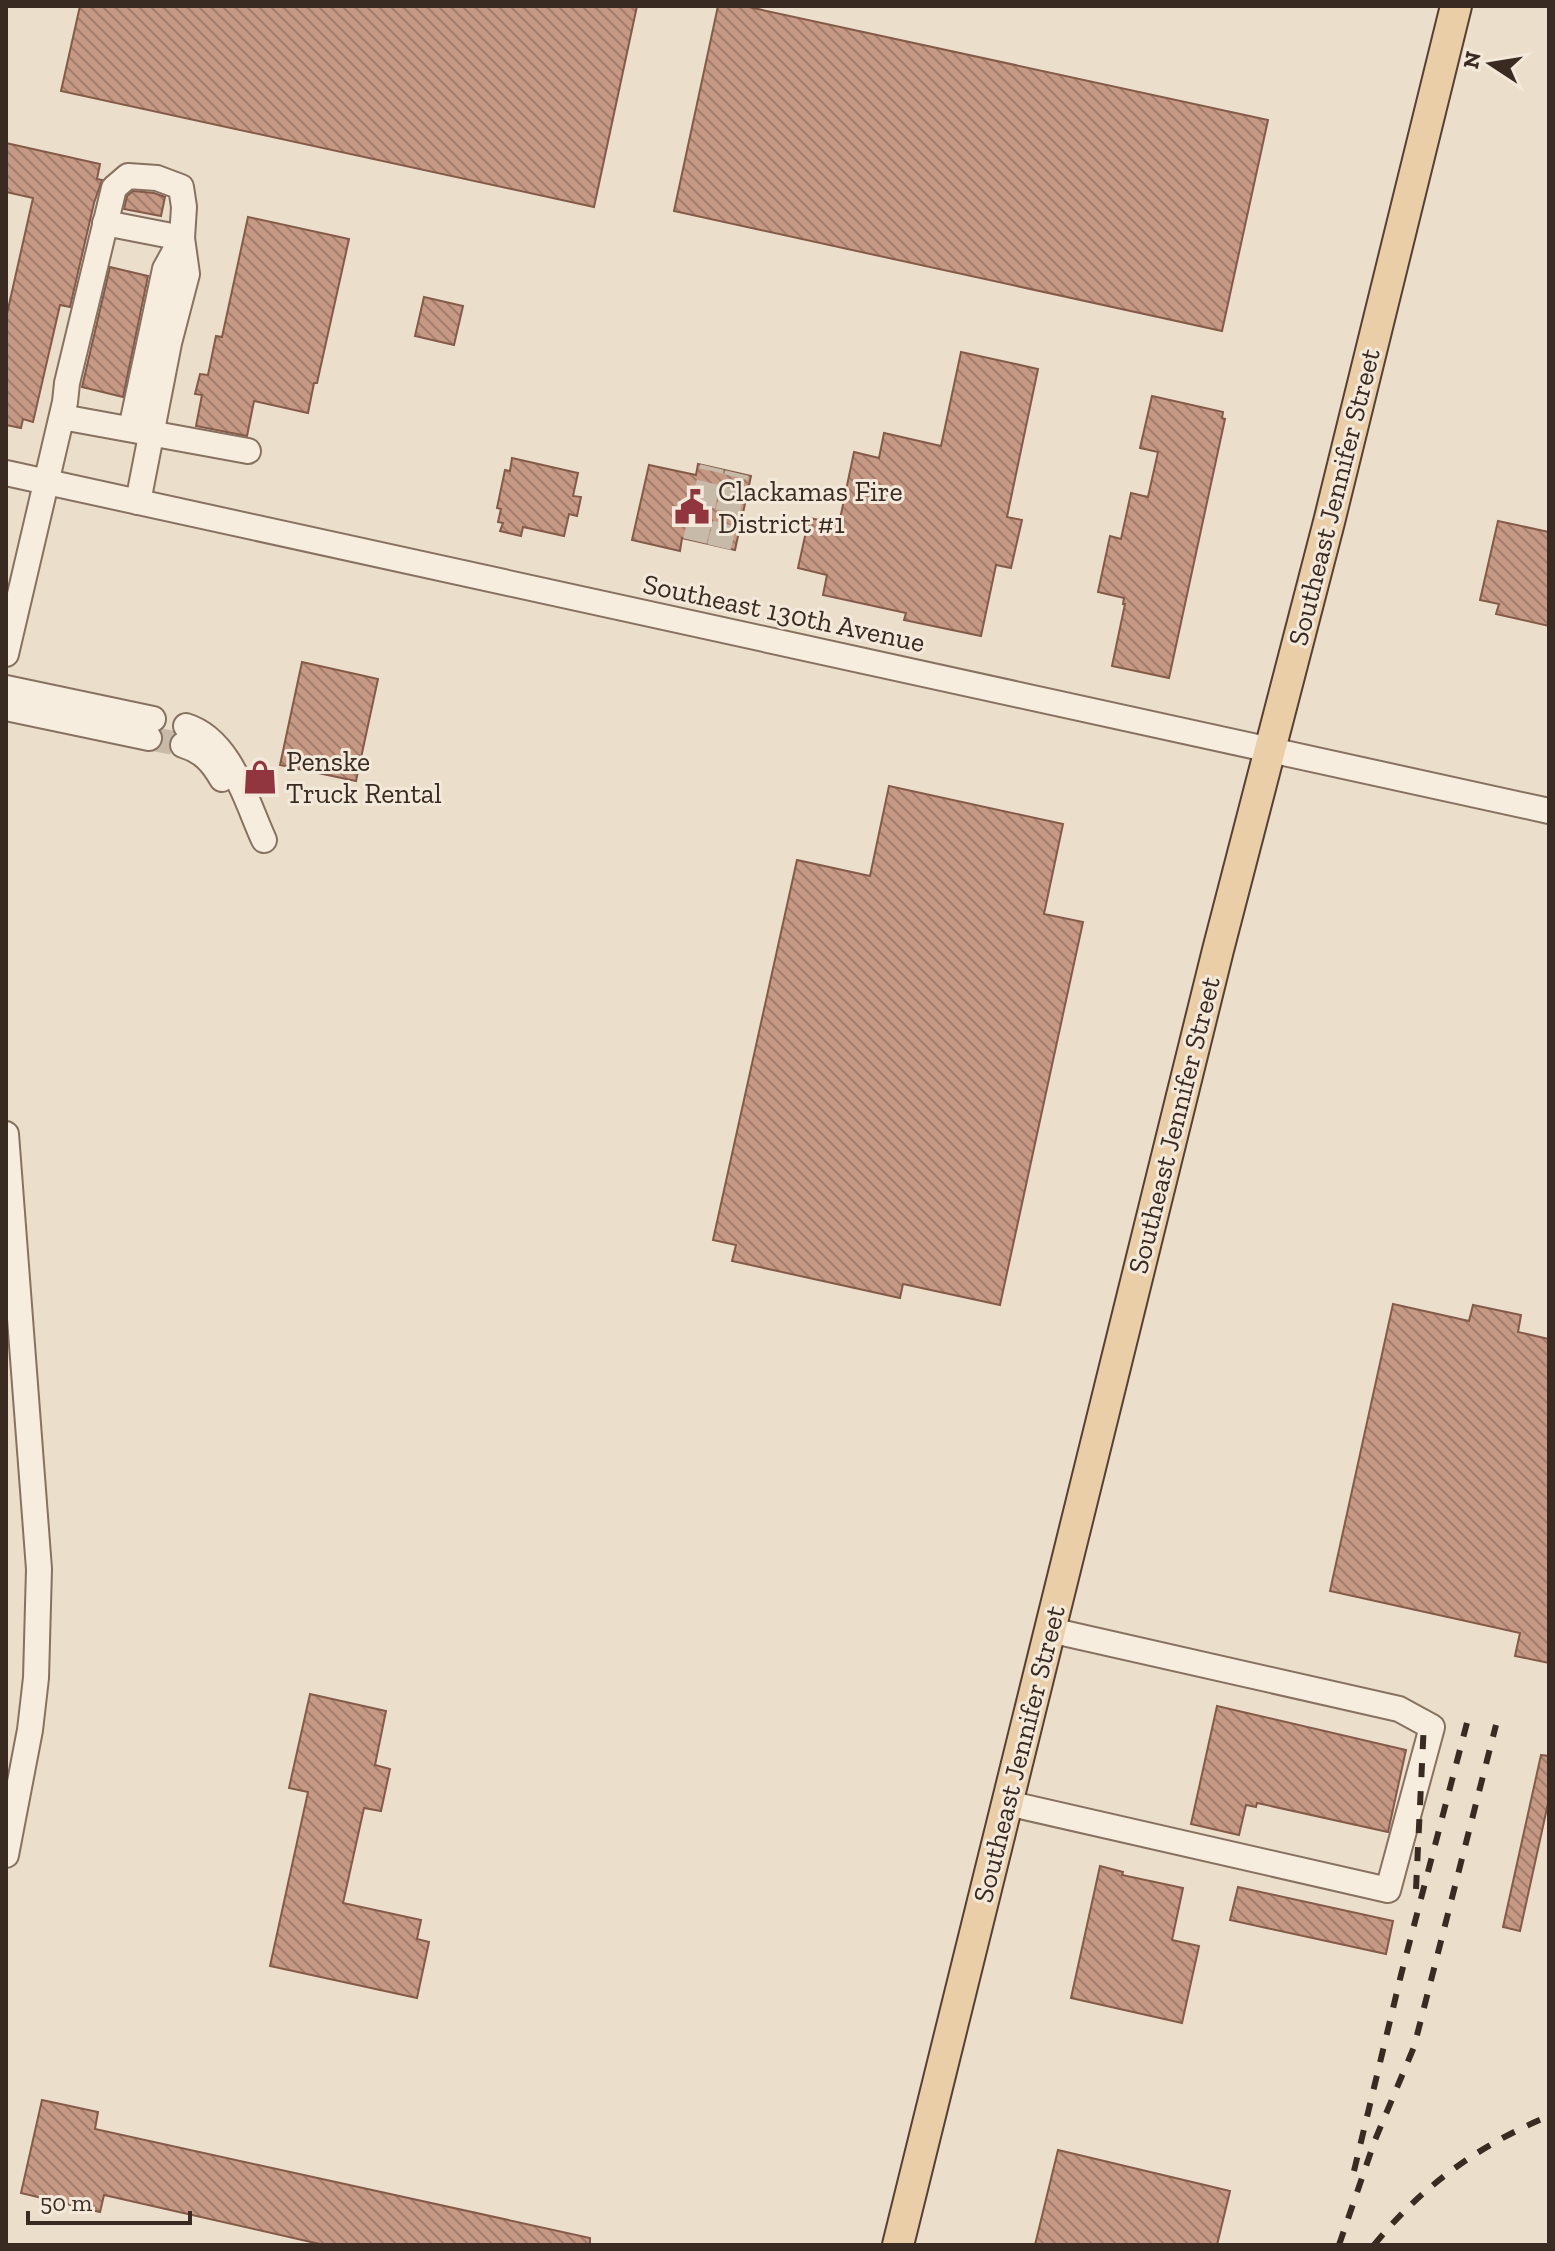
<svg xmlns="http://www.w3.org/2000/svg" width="1555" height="2251" font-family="'Zilla Slab',serif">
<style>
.building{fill:url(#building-back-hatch);stroke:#845a48;stroke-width:2}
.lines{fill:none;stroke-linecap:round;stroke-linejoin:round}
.minor-tunnel{stroke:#c7baa9;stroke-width:24;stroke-dasharray:24 12;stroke-linecap:butt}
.minor-casing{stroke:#877160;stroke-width:28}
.major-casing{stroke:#564034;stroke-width:34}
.minor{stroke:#f7edde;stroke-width:24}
.major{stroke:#eacea7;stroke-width:30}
.rail{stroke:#392b22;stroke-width:6;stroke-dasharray:14 14;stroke-linecap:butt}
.labels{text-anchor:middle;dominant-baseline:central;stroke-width:6;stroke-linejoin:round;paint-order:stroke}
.poi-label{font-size:28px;fill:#392b22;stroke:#f3e9da;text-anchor:start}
.street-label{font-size:28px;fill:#392b22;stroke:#f3e9da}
</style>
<defs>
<pattern id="building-back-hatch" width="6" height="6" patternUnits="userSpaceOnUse" patternTransform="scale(2)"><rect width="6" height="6" fill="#c69984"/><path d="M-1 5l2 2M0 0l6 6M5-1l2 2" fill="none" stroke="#a27d6c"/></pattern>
</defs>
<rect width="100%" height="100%" fill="#ebdecb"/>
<!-- building -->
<g class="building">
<path d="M 80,6 L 637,6 L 594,207 L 61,91 Z"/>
<path d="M 718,6 L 744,6 L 1268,120 L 1222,331 L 674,211 Z"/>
<path d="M 6,143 L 100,164 L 97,179 L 102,180 L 94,203 L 70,307 L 60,305 L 33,422 L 23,419 L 21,428 L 6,425 L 6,318 L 33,198 L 6,192 Z"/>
<path d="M 133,191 L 154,193 L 165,197 L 161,216 L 124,209 L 127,196 Z"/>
<path d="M 248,217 L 349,239 L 317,383 L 314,383 L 308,413 L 254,401 L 247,436 L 196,426 L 202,395 L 195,394 L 200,374 L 208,375 L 216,336 L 222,337 Z"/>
<path d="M 110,267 L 148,276 L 123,397 L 82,387 Z"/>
<path d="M 424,297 L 463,306 L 454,345 L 415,336 Z"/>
<path d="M 961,352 L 1038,369 L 1007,517 L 1022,520 L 1011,568 L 996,565 L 981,636 L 904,620 L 906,613 L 823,595 L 827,575 L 798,568 L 809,518 L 839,524 L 854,452 L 879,458 L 884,433 L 941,446 Z"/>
<path d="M 1152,396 L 1223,412 L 1222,418 L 1225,419 L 1169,678 L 1112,666 L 1125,604 L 1123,604 L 1124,598 L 1098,592 L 1110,536 L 1121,539 L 1131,493 L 1148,497 L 1158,452 L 1140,448 Z"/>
<path d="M 512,458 L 578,473 L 573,496 L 581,497 L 577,516 L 569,514 L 564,536 L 523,527 L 521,536 L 500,531 L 503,523 L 498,522 L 501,509 L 497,508 L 505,470 L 510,471 Z"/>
<path d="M 698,464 L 751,476 L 735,550 L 682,538 L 680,551 L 632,540 L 649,465 L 696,475 Z"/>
<path d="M 1498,521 L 1549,532 L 1549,626 L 1496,614 L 1499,604 L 1480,600 Z"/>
<path d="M 302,662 L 378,679 L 356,781 L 280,765 Z"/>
<path d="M 889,786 L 1063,824 L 1044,914 L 1083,922 L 1000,1305 L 903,1284 L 900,1298 L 732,1261 L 736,1245 L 713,1240 L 797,860 L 870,876 Z"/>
<path d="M 1393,1304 L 1469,1321 L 1473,1305 L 1521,1315 L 1518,1332 L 1549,1339 L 1549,1663 L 1515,1656 L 1520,1633 L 1330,1591 Z"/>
<path d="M 310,1694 L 386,1711 L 375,1765 L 390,1769 L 381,1811 L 364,1808 L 343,1903 L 421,1920 L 417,1939 L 429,1942 L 417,1998 L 270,1966 L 308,1792 L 289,1788 Z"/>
<path d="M 1217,1706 L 1406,1750 L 1388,1832 L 1257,1803 L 1256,1807 L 1246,1805 L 1239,1835 L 1191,1824 Z"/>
<path d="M 1541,1755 L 1549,1756 L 1549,1799 L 1520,1931 L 1503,1927 Z"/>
<path d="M 1100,1866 L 1123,1872 L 1122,1875 L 1183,1888 L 1172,1940 L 1199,1946 L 1182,2023 L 1071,1998 Z"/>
<path d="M 1238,1887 L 1393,1921 L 1386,1954 L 1230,1920 Z"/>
<path d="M 42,2100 L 98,2112 L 95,2129 L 590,2238 L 590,2245 L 324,2245 L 104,2195 L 100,2212 L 21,2193 Z"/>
<path d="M 1058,2150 L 1230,2191 L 1217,2245 L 1035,2245 Z"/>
</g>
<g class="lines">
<!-- minor-tunnel -->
<g class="minor-tunnel">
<path d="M 695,541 L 712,467"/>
<path d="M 719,547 L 737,473"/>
<path d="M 149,738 L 183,745"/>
</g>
<!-- minor casing -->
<g class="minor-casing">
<g id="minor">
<path d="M 105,223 L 182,238 L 187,274 L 169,343 L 138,502"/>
<path d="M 62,417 L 248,451"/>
<path d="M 6,473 L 1549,811"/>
<path d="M 6,654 L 65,402 L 67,383 L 114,188 L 128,176 L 157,178 L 181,187 L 184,207 L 182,238 L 165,269 L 131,429"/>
<path d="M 6,688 L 153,719"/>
<path d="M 6,708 L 149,738"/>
<path d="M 186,726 C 231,740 246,801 264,840"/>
<path d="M 183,745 C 202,751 212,761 222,779"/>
<path d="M 6,1134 L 39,1569 L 36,1678 L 30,1730 L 6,1855"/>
<path d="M 1007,1803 L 1388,1890 L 1432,1727 L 1399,1709 L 1050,1630"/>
</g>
</g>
<!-- major casing -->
<g class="major-casing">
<path id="major" d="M 898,2245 L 1218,950 L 1329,522 L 1456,6"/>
</g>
<!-- minor -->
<use href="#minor" class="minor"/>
<!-- major -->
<use href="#major" class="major"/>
<!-- rail -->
<g class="rail">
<path d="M 1416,1889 L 1424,1722"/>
<path d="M 1354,2171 L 1401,1975 L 1468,1719"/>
<path d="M 1339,2245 L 1375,2140 L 1414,2047 L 1496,1725"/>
<path d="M 1374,2245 C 1422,2186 1479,2145 1549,2116"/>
</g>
</g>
<!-- icons -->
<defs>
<g id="civic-bare" transform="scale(2.76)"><path d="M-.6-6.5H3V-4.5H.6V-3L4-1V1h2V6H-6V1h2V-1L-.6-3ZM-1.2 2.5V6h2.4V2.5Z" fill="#91353f" stroke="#f3e9da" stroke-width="2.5" paint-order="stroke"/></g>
<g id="shop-bare" transform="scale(2.76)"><path d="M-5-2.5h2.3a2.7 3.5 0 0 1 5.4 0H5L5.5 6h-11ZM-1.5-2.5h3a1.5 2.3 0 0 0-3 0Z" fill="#91353f" stroke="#f3e9da" stroke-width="2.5" paint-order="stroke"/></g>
</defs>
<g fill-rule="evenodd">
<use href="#civic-bare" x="692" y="507"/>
<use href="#shop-bare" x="260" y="777"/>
</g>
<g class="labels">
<!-- poi labels -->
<g class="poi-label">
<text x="718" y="491">Clackamas Fire<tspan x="718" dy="32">District #1</tspan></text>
<text x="286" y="761">Penske<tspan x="286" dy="32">Truck Rental</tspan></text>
</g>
<!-- street labels -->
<g class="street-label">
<text transform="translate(1334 497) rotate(-76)">Southeast Jennifer Street</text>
<text transform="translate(784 613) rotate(12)">Southeast 130th Avenue</text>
<text transform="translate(1174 1125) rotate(-76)">Southeast Jennifer Street</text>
<text transform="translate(1019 1754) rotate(-76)">Southeast Jennifer Street</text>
</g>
</g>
<!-- border -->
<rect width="1555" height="2251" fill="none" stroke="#392b22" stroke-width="16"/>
<!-- north arrow -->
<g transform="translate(1491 64) rotate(282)" stroke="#f3e9da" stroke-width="6" paint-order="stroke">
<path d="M0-6L14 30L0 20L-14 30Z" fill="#392b22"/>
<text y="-12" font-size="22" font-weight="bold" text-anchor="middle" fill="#392b22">N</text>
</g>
<!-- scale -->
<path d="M28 2211v12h162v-12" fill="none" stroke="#392b22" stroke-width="4"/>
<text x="40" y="2211" font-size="24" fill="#392b22" stroke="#f3e9da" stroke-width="6" paint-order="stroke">50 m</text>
</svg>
